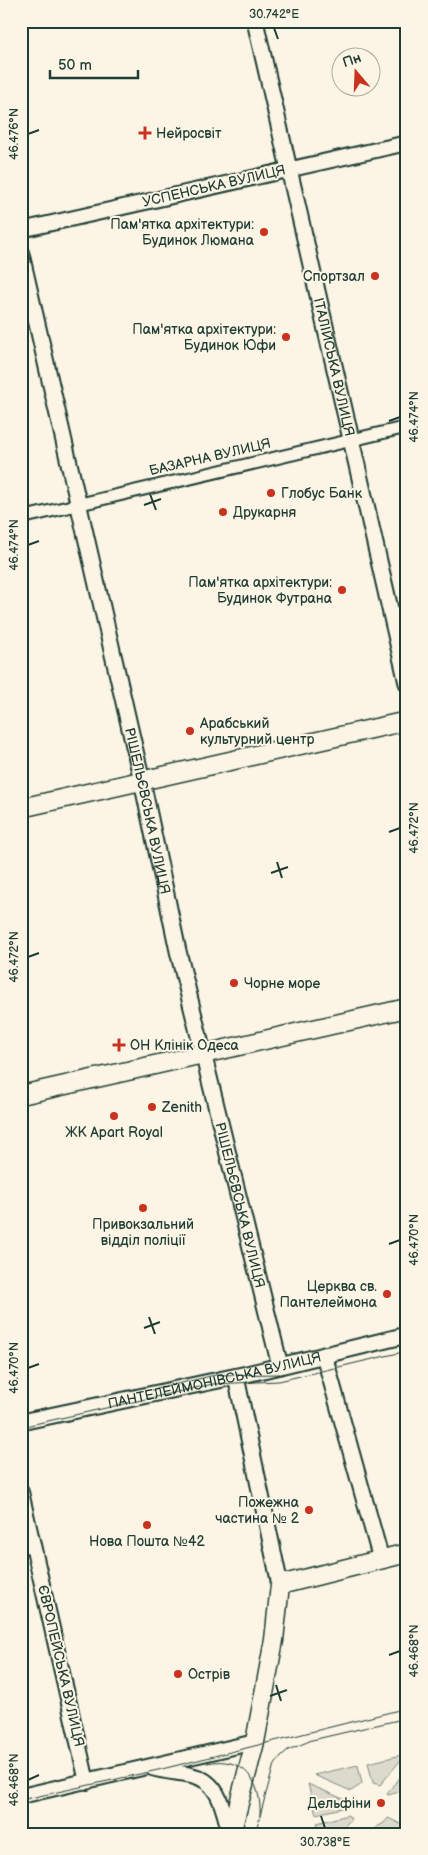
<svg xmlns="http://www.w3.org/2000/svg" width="428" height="1855" font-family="'Balsamiq Sans',sans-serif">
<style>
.green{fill:#dcdacc;stroke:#7e8c80}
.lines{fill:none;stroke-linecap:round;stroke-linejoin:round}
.minor-casing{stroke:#1f3d34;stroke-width:15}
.tertiary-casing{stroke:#1f3d34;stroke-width:18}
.secondary-casing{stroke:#1f3d34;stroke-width:19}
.primary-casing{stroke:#1f3d34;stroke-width:21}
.minor{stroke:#fcf5e5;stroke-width:11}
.tertiary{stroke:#fcf5e5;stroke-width:14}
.secondary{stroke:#fcf5e5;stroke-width:15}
.primary{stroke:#fcf5e5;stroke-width:18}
.tram{stroke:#1f3d34;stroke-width:1}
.ticks{fill:none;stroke:#1f3d34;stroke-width:2}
.poi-dot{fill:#c8321e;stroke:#fcf5e5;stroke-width:2}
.labels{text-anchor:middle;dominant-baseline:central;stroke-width:4;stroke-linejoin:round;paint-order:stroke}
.poi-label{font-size:14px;fill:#1f3d34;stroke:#fcf5e5;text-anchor:start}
.street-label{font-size:14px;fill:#1f3d34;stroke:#fcf5e5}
.neatline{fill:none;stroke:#1f3d34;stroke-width:2}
.ticks-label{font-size:12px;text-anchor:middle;fill:#1f3d34}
</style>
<rect width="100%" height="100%" fill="#fcf5e5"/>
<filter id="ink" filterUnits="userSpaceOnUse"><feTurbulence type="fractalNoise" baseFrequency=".02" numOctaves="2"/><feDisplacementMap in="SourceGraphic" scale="10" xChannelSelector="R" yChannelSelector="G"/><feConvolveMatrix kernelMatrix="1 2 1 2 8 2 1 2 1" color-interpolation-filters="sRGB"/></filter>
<g filter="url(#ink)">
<!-- green -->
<g class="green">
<path d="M 406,1754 L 380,1785 L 373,1783 L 368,1763 Z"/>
<path d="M 358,1765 L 362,1784 L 351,1791 L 314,1775 Z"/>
<path d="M 407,1769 L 407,1790 L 388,1795 L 387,1793 Z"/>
<path d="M 308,1784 L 348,1801 L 347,1807 L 316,1814 Z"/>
<path d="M 348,1815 L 351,1819 L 338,1834 L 320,1834 L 317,1823 Z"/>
<path d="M 388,1818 L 407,1827 L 407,1834 L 376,1834 L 375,1828 L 384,1823 Z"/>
</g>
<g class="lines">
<!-- minor casing -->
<g class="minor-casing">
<g id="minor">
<path d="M 21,518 L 407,427"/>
<path d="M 21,1548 L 33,1545"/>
</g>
</g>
<!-- tertiary casing -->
<g class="tertiary-casing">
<g id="tertiary">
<path d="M 21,230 L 407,143"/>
<path d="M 21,1492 L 87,1782"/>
<path d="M 152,1768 C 165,1772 178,1772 191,1775 C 220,1781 223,1809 230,1834"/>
<path d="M 21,1796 L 255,1742"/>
</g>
</g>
<!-- secondary casing -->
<g class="secondary-casing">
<g id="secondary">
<path id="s1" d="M 255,21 L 407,683"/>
<path id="s2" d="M 21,254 L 142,781 L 178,951 L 280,1366"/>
<path d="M 324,1355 L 381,1559"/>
<path d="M 236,1377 L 280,1585"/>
<path id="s3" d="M 21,1422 L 247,1374 L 407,1335"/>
</g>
</g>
<!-- primary casing -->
<g class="primary-casing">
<g id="primary">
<path d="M 21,808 L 407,721"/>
<path d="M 21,1095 L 407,1008"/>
<path d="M 231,1834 L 255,1742 L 274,1640 L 280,1585 L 407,1553"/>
</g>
</g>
<!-- minor -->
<use href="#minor" class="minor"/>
<!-- tertiary -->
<use href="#tertiary" class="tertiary"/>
<!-- secondary -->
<use href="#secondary" class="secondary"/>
<!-- primary -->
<use href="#primary" class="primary"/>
<!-- tram -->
<g class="tram">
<path d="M 152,1390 L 215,1375 L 280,1374"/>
<path d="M 21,1427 L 213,1384 L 279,1381 L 407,1351"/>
<path d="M 207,1763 C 244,1755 262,1782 260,1816"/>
<path d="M 21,1800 L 158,1770 L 407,1708"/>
<path d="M 255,1834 L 273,1768 L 281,1756 L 288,1750 L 312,1740 L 407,1718"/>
</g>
</g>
</g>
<!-- ticks -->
<path class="ticks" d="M 274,28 L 278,39M 28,134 L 39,130M 389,421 L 400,417M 150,494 L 156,510M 144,505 L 161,499M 28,545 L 39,541M 389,832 L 400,828M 277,862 L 282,878M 271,873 L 288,867M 28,957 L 39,953M 389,1244 L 400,1240M 149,1317 L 155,1334M 144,1328 L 160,1322M 28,1368 L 39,1364M 389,1655 L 400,1651M 276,1685 L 281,1701M 270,1696 L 287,1690M 28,1780 L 39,1775M 321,1816 L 325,1828"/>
<!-- markers -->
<g class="poi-dot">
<path d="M142.5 125.5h5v5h5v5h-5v5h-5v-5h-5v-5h5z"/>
<circle cx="264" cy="232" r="5"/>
<circle cx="375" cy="276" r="5"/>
<circle cx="286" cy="337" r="5"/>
<circle cx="271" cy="493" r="5"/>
<circle cx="223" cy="512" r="5"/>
<circle cx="342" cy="590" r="5"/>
<circle cx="190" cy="731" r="5"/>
<circle cx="234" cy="983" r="5"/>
<path d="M116.5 1037.5h5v5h5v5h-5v5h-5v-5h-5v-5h5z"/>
<circle cx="152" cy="1107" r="5"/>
<circle cx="114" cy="1116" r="5"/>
<circle cx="143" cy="1208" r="5"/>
<circle cx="387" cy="1294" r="5"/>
<circle cx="309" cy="1510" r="5"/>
<circle cx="147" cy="1525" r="5"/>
<circle cx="178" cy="1674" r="5"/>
<circle cx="381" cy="1803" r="5"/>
</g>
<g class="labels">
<!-- poi labels -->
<g class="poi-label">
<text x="156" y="133">Нейросвіт</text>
<text x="254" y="224" text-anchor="end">Пам'ятка архітектури:<tspan x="254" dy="16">Будинок Люмана</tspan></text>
<text x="365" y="276" text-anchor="end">Спортзал</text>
<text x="276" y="329" text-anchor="end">Пам'ятка архітектури:<tspan x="276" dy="16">Будинок Юфи</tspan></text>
<text x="281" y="493">Глобус Банк</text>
<text x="233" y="512">Друкарня</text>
<text x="332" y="582" text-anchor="end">Пам'ятка архітектури:<tspan x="332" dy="16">Будинок Футрана</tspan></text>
<text x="200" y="723">Арабський<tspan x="200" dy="16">культурний центр</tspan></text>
<text x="244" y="983">Чорне море</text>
<text x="130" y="1045">ОН Клінік Одеса</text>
<text x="162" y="1107">Zenith</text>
<text x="114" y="1132" text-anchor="middle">ЖК Apart Royal</text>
<text x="143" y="1224" text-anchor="middle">Привокзальний<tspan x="143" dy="16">відділ поліції</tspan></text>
<text x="377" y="1286" text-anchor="end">Церква св.<tspan x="377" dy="16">Пантелеймона</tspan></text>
<text x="299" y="1502" text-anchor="end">Пожежна<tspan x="299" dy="16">частина № 2</tspan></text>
<text x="147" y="1541" text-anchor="middle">Нова Пошта №42</text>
<text x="188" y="1674">Острів</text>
<text x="371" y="1803" text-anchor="end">Дельфіни</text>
</g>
<!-- street labels -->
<g class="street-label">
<text transform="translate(214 186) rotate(-13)">УСПЕНСЬКА ВУЛИЦЯ</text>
<text stroke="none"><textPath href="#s1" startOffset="355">ІТАЛІЙСЬКА ВУЛИЦЯ</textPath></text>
<text transform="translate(210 457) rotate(-13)">БАЗАРНА ВУЛИЦЯ</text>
<text stroke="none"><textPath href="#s2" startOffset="571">РІШЕЛЬЄВСЬКА ВУЛИЦЯ</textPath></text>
<text stroke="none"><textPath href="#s2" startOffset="976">РІШЕЛЬЄВСЬКА ВУЛИЦЯ</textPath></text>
<text stroke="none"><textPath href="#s3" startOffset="198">ПАНТЕЛЕЙМОНІВСЬКА ВУЛИЦЯ</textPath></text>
<text transform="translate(61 1666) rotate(77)">ЄВРОПЕЙСЬКА ВУЛИЦЯ</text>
</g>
</g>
<!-- margin -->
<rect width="428" height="1855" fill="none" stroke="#fcf5e5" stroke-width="55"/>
<!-- north arrow -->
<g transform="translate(356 72) rotate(341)"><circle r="24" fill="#fcf5e5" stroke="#a4ab9e"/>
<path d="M0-4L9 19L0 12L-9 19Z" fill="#c8321e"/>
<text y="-8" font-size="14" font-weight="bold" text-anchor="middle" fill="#1f3d34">Пн</text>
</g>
<!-- scale -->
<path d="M50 70v8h88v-8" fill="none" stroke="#1f3d34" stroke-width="2.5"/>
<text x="58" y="70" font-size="15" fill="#1f3d34" stroke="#fcf5e5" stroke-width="4" paint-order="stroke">50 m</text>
<rect x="28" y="28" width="372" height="1800" class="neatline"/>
<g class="ticks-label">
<text x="274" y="18">30.742°E</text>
<text transform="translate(14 134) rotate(-90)" y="4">46.476°N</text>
<text transform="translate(414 417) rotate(-90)" y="4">46.474°N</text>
<text transform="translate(14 545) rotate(-90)" y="4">46.474°N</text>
<text transform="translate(414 828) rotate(-90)" y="4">46.472°N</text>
<text transform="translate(14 957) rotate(-90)" y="4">46.472°N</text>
<text transform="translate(414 1240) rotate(-90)" y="4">46.470°N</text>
<text transform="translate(14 1368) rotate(-90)" y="4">46.470°N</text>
<text transform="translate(414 1651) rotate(-90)" y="4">46.468°N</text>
<text transform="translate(14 1780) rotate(-90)" y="4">46.468°N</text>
<text x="325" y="1846">30.738°E</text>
</g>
</svg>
